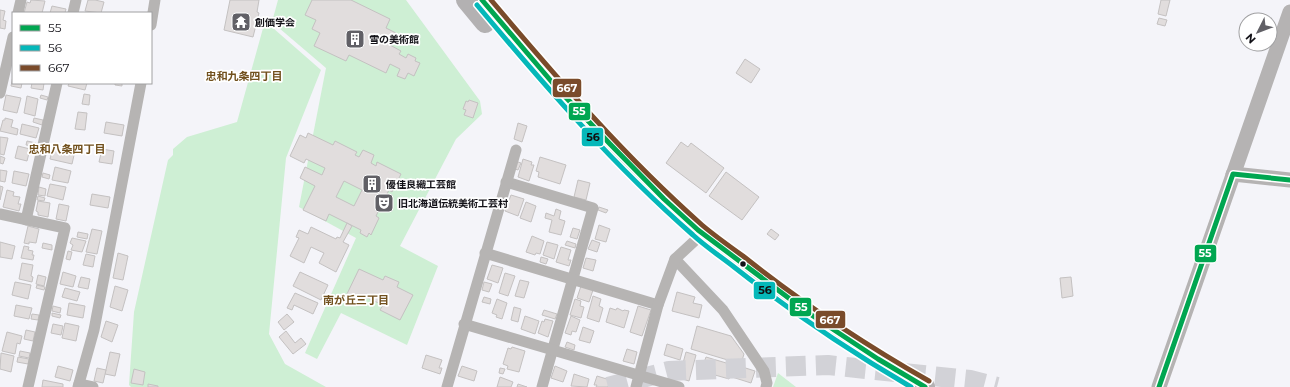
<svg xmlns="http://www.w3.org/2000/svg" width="1290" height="387" font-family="Montserrat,'Noto Sans JP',sans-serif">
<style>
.green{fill:#ceefd4}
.building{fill:#e1dddd;stroke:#c4c1c1;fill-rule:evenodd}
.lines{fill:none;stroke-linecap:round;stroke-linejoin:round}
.highway-tunnel{stroke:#d2d2d7;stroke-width:20;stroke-dasharray:20 10;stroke-linecap:butt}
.street{stroke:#b6b4b3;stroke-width:11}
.secondary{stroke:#b5b3b3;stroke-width:15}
.highway{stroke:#b3b1b2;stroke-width:20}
.bus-1-casing{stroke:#fff;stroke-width:8}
.bus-2-casing{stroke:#fff;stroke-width:8}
.bus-3-casing{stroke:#fff;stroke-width:8}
.bus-1{stroke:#00a651;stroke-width:5}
.bus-2{stroke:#05b8b9;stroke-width:5}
.bus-3{stroke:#7a4b2a;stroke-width:5}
.bus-dot{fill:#121117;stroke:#fff;stroke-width:1.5}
.labels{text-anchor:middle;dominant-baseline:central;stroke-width:3.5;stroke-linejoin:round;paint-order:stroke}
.poi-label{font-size:10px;font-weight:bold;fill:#121117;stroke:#fff;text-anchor:start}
.neighbourhood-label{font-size:11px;font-weight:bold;fill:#71501d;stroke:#fff}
.line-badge{stroke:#fff;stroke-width:1.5}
.badge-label{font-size:11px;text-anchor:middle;font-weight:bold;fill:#fff}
.pale-badge-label{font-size:11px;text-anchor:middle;font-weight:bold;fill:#111}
</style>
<rect width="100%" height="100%" fill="#f4f4f9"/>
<!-- green -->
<g class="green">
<path d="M 278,0 L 406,0 L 480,101 L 482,114 L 456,139 L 400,246 L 438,266 L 407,345 L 341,313 L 317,359 L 305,353 L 356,238 L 299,207 L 326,68 L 272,22 Z"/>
<path d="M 265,21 L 321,70 L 286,158 L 269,334 L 285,364 L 326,387 L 131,387 L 129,385 L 134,312 L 168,160 L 173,155 L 173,149 L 187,137 L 237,122 Z"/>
<path d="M 778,373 L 796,387 L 773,387 Z"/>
</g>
<!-- building -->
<g class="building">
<path d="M 31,0 L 45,1 L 42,13 L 24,13 L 27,2 L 30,3 Z"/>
<path d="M 88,0 L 95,0 L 104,2 L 101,13 L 85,11 Z"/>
<path d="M 230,0 L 259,0 L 257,12 L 259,13 L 253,37 L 224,30 Z"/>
<path d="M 312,0 L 351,0 L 390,19 L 386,28 L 396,33 L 390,45 L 401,51 L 399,54 L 406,58 L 408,54 L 416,58 L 415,61 L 420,63 L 414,76 L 408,73 L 405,79 L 397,76 L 400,69 L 390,64 L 386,73 L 349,55 L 346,61 L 314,46 L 320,33 L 312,29 L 316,20 L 305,15 Z"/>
<path d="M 1161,0 L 1170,0 L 1166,16 L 1158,14 Z"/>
<path d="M 52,6 L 66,9 L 65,13 L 50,13 Z"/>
<path d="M 0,10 L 5,11 L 3,20 L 6,21 L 5,29 L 0,28 Z"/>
<path d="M 1159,18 L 1167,20 L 1165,26 L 1157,24 Z"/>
<path d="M 745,59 L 760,69 L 751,83 L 736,73 Z"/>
<path d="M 13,76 L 13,83 L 22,83 L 21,88 L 11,86 Z"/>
<path d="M 32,83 L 44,83 L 43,90 L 31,88 Z"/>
<path d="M 69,83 L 87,83 L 85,90 L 68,86 Z"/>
<path d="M 115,83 L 122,83 L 122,86 L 115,85 Z"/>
<path d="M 84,94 L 90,95 L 89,105 L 82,104 Z"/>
<path d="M 6,95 L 21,98 L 17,113 L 3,110 Z"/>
<path d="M 41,95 L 48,97 L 47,100 L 40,98 Z"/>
<path d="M 27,96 L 38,99 L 35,116 L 24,113 Z"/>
<path d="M 469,100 L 478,103 L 473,118 L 464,115 L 466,110 L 463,109 L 466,101 L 468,102 Z"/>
<path d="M 78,112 L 87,113 L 85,130 L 75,129 Z"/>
<path d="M 5,118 L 13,120 L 11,127 L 18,129 L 17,135 L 0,131 L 3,120 L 5,120 Z"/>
<path d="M 34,118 L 43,120 L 42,125 L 33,122 Z"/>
<path d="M 106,122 L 124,125 L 122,136 L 104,133 Z"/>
<path d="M 518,123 L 527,126 L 522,142 L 514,139 Z"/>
<path d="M 22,124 L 39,128 L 36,138 L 20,134 Z"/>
<path d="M 308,133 L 333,145 L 335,141 L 357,152 L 355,155 L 359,157 L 363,150 L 374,155 L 371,163 L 376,166 L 377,162 L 401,174 L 392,192 L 389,190 L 376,216 L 379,218 L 371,235 L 369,233 L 367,237 L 360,233 L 361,230 L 329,214 L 326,221 L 303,210 L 315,186 L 300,178 L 305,167 L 322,175 L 325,168 L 306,159 L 304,163 L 290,156 L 300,135 L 306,138 ZM 344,181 L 362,190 L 354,206 L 336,197 Z"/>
<path d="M 0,137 L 8,138 L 4,155 L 0,154 Z"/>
<path d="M 27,141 L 36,143 L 35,146 L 26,145 Z"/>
<path d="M 681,142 L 688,147 L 691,143 L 724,168 L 706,193 L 666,163 Z"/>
<path d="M 56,144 L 60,145 L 59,148 L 75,151 L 72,164 L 50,159 L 53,147 L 55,148 Z"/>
<path d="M 18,146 L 30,149 L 27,161 L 15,158 Z"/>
<path d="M 102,149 L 114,151 L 112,164 L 99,162 Z"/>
<path d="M 0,156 L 5,158 L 3,164 L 0,163 Z"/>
<path d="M 540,157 L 566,165 L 560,184 L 538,177 L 539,172 L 536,171 Z"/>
<path d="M 523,159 L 532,162 L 531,165 L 534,165 L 529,181 L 518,177 Z"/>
<path d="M 515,161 L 521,163 L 518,170 L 512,168 Z"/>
<path d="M 55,167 L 71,171 L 68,183 L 52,180 Z"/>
<path d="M 0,170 L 7,171 L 5,182 L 0,181 Z"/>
<path d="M 14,171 L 29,174 L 26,186 L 12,183 Z"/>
<path d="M 726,172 L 759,197 L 742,220 L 709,196 Z"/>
<path d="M 43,173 L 50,175 L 49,179 L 42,177 Z"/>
<path d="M 578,180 L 590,183 L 586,200 L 574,197 Z"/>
<path d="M 50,184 L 66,187 L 63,200 L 47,196 Z"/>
<path d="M 0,186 L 3,187 L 0,200 Z"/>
<path d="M 39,187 L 46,189 L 45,196 L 38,195 Z"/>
<path d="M 7,190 L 14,192 L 13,196 L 20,197 L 18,204 L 21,204 L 19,211 L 3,207 Z"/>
<path d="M 92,194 L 110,197 L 108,208 L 90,205 Z"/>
<path d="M 511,195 L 524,199 L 518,216 L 505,211 Z"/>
<path d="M 38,196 L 45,198 L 44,201 L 37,200 Z"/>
<path d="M 38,201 L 50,203 L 48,217 L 38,215 L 38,212 L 36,211 Z"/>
<path d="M 526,202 L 536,206 L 531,222 L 520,218 Z"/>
<path d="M 59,204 L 69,206 L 66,221 L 56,219 Z"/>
<path d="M 599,207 L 608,210 L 606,213 L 598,210 Z"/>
<path d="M 556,209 L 561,211 L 559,219 L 565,221 L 561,235 L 549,232 L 552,220 L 545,218 L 546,213 L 554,216 Z"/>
<path d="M 347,223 L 352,226 L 343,242 L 349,245 L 336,272 L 319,263 L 324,253 L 311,247 L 304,263 L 290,256 L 299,238 L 296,237 L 299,230 L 308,234 L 311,227 L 336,239 L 337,237 L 340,238 Z"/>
<path d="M 599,225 L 610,229 L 606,242 L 595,239 Z"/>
<path d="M 28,226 L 39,229 L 36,243 L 29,242 L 29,244 L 24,243 Z"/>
<path d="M 573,228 L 580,230 L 577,239 L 570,237 Z"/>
<path d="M 92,229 L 102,231 L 97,254 L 86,252 Z"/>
<path d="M 771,229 L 779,235 L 775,240 L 767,234 Z"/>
<path d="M 78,232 L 88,234 L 87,239 L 77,237 Z"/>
<path d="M 532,236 L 544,241 L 540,254 L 536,253 L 535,255 L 526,252 Z"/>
<path d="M 72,238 L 86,241 L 82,252 L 71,250 L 73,245 L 70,243 Z"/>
<path d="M 592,240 L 600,243 L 597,252 L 588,249 Z"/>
<path d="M 567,241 L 576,244 L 575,248 L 565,245 Z"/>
<path d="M 0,242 L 15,246 L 12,259 L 0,257 Z"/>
<path d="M 547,242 L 558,245 L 554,259 L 543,255 Z"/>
<path d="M 43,243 L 52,245 L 52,250 L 42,248 Z"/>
<path d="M 24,246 L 29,247 L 28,250 L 33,251 L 32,255 L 34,255 L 33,260 L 21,258 Z"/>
<path d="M 561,247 L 571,250 L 568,260 L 571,260 L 569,266 L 556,262 Z"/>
<path d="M 68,251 L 72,252 L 70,260 L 66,259 Z"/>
<path d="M 118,253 L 128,256 L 123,280 L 113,278 Z"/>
<path d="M 86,254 L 95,256 L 93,267 L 83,265 Z"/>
<path d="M 541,257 L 548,259 L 546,264 L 540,262 Z"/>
<path d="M 586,258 L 596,260 L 593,271 L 583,268 Z"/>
<path d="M 22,263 L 33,265 L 31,276 L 33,277 L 32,282 L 19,279 Z"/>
<path d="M 492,265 L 503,268 L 498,283 L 487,279 Z"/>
<path d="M 359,269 L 383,280 L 385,276 L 399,282 L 397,287 L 413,295 L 400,320 L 380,310 L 383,305 L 361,295 L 357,302 L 346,296 Z"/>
<path d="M 63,272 L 76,276 L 73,287 L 60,284 Z"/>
<path d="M 300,272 L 328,285 L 321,300 L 293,286 Z"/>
<path d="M 505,273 L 515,276 L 508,296 L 499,293 Z"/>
<path d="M 38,275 L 46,277 L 44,286 L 36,284 Z"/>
<path d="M 81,277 L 90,279 L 88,289 L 78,287 Z"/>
<path d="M 1071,277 L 1073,296 L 1062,298 L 1060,278 Z"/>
<path d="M 520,280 L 529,282 L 524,298 L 515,296 Z"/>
<path d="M 15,282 L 31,285 L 28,299 L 12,295 Z"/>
<path d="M 484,282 L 492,284 L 489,292 L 482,290 Z"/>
<path d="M 37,285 L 45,287 L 44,290 L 36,288 Z"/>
<path d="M 115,286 L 128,290 L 122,311 L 110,307 Z"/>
<path d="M 581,286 L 593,290 L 589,302 L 577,298 Z"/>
<path d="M 65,288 L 80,292 L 77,301 L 62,297 Z"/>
<path d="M 677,292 L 695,297 L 693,303 L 702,305 L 699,318 L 672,311 Z"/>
<path d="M 295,293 L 318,303 L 313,314 L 294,305 L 292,310 L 287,308 Z"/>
<path d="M 593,296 L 601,299 L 599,306 L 603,308 L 599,322 L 587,318 Z"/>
<path d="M 484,297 L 491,299 L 490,304 L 482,302 Z"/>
<path d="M 497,299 L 507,303 L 502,319 L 496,317 L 497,315 L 492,313 Z"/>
<path d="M 575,299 L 581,301 L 580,306 L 584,307 L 581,318 L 570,315 Z"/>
<path d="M 69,303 L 85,306 L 83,318 L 67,315 Z"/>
<path d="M 16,305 L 32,308 L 29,319 L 14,316 Z"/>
<path d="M 53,306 L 61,308 L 60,313 L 52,311 Z"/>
<path d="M 638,306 L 651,310 L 642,336 L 630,332 Z"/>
<path d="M 514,307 L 521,309 L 518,322 L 511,320 Z"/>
<path d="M 610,308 L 616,310 L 617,308 L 623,311 L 624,310 L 629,311 L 624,328 L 606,322 Z"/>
<path d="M 544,310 L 557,314 L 555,319 L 542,315 Z"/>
<path d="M 52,313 L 61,315 L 60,318 L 52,316 Z"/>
<path d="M 32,314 L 39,315 L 38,320 L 31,319 Z"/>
<path d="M 287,314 L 294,322 L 284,330 L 278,322 Z"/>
<path d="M 525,316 L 539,321 L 535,334 L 521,329 Z"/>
<path d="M 571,316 L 580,320 L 576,332 L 572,331 L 571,335 L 565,333 Z"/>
<path d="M 545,319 L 553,321 L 548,337 L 538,333 L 542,321 L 544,322 Z"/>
<path d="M 106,321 L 118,325 L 112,342 L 101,337 Z"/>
<path d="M 65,323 L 79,326 L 76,341 L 62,338 Z"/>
<path d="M 53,324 L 63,326 L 61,335 L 51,333 Z"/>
<path d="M 697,326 L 731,336 L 744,354 L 741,364 L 691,349 Z"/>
<path d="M 583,327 L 594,331 L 590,343 L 579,340 Z"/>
<path d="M 26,330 L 35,332 L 33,341 L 24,339 Z"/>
<path d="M 286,331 L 295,343 L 301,338 L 306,344 L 293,354 L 279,337 Z"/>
<path d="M 7,332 L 22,336 L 20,344 L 17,343 L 15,354 L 2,351 Z"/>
<path d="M 567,342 L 575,345 L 574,350 L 565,347 Z"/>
<path d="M 667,344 L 683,349 L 680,360 L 664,355 Z"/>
<path d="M 512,347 L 525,351 L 519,372 L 507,369 L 508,366 L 503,364 L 508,348 L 511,349 Z"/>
<path d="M 627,349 L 637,352 L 634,364 L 623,361 Z"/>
<path d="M 20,351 L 30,353 L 29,358 L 19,356 Z"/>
<path d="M 110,352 L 120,354 L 115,376 L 105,374 Z"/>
<path d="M 686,352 L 696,355 L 689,381 L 679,378 Z"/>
<path d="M 1,353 L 14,356 L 11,372 L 0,369 Z"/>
<path d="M 426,355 L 442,360 L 439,368 L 442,368 L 440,374 L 422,368 Z"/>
<path d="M 18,357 L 29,359 L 28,364 L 17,362 Z"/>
<path d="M 706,357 L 733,365 L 729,379 L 701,371 Z"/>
<path d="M 736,365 L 755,371 L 751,383 L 732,377 Z"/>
<path d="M 58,366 L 73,370 L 70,381 L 55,377 Z"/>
<path d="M 462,366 L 477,371 L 474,381 L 458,376 Z"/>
<path d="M 555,366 L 567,371 L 563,382 L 551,378 Z"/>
<path d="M 97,368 L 106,370 L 103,383 L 94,381 Z"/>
<path d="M 500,368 L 505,369 L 503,374 L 499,373 Z"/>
<path d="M 134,369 L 145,372 L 143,385 L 131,383 Z"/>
<path d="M 574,374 L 589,379 L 587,387 L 571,386 Z"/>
<path d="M 597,376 L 610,380 L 608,387 L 596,387 L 597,385 L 594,385 Z"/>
<path d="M 500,377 L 513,382 L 511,387 L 497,387 Z"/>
<path d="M 43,380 L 63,384 L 63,387 L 42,387 Z"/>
<path d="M 148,384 L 158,386 L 158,387 L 148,387 Z"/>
<path d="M 518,384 L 527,387 L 517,387 Z"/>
</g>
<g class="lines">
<!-- highway-tunnel -->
<path class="highway-tunnel" d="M 608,387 L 669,371 L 828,365 L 970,380 L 997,387"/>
<!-- street -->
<g class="street">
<path d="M 18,13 L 21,0"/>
<path d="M 73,13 L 76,0"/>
<path d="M 151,25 L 155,0"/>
<path d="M 0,93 L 13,37"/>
<path d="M 506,182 L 593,208 L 542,387"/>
<path d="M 0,214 L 65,228 L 28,387"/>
<path d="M 26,220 L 57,83"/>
<path d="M 485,253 L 658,305"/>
<path d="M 675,259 L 723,310 L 764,371 L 767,383 L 766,387"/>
<path d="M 464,324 L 679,387"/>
<path d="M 79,384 L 93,387"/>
<path d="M 78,387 L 94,330 L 141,83"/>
<path d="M 447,387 L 516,150"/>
<path d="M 636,387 L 658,305 L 675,259 L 702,234"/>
</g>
<!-- secondary -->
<g class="secondary">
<path d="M 1233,174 L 1290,180"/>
<path d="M 1159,387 L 1290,12"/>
</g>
<!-- highway -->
<g class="highway">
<path d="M 466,0 L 485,23"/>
<path d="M 482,0 C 548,79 616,156 692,225 C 708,240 727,252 744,266 C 802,310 861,351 925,387"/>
</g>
<!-- bus-1 casing -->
<g class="bus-1-casing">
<g id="bus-1">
<path d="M 482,0 L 557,88 L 610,144 L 664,199 L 698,230 L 810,314 L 878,359 L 925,387"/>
<path d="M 1159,387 L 1233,174 L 1290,180"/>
</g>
</g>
<!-- bus-2 casing -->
<g class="bus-2-casing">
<path id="bus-2" d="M 477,5 C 544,85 614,166 693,235 C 706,247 720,256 734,267 C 790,311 849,351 911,387"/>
</g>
<!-- bus-3 casing -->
<g class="bus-3-casing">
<path id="bus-3" d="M 491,0 C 557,78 625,157 702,225 C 715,236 729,246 743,256 C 801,302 864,344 929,381"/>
</g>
<!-- bus-1 -->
<use href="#bus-1" class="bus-1"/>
<!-- bus-2 -->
<use href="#bus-2" class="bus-2"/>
<!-- bus-3 -->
<use href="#bus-3" class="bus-3"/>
</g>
<!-- icons -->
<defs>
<g id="temple-square" transform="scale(1)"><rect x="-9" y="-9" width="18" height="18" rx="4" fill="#616066" stroke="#fff"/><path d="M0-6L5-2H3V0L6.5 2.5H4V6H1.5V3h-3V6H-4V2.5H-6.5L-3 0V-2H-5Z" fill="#fff"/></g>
<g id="building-square" transform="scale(1)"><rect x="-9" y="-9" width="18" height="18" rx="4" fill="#616066" stroke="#fff"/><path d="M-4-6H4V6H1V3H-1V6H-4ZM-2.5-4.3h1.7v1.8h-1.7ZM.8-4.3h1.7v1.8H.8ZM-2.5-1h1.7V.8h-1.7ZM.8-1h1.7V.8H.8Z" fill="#fff"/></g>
<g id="theatre-square" transform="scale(1)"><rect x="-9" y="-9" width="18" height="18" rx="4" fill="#616066" stroke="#fff"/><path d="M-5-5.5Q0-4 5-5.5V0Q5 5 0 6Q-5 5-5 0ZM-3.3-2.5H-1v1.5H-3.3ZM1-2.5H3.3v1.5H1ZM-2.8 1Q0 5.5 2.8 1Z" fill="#fff"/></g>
</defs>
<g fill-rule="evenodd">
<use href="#temple-square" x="241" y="22"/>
<use href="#building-square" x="355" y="39"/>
<use href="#building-square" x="372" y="184"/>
<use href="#theatre-square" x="384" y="203"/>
</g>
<!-- markers -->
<circle class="bus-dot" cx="743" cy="264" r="3.5"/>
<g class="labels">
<!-- poi labels -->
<g class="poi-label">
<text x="255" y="22">創価学会</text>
<text x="369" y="39">雪の美術館</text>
<text x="386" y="184">優佳良織工芸館</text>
<text x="398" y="203">旧北海道伝統美術工芸村</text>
</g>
<!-- neighbourhood labels -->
<g class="neighbourhood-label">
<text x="244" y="76">忠和九条四丁目</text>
<text x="67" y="149">忠和八条四丁目</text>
<text x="356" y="300">南が丘三丁目</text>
</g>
</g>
<g class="line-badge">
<rect x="552" y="78" width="30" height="20" rx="4" fill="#7a4b2a"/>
<rect x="568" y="102" width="23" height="19" rx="4" fill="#00a651"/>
<rect x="581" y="127" width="23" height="20" rx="4" fill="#05b8b9"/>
<rect x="1194" y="244" width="23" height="19" rx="4" fill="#00a651"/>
<rect x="753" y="281" width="23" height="19" rx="4" fill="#05b8b9"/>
<rect x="789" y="297" width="23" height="20" rx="4" fill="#00a651"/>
<rect x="815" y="310" width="31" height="19" rx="4" fill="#7a4b2a"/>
</g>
<g class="badge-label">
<text x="567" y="92">667</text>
<text x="579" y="115">55</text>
<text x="1205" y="257">55</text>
<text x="801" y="311">55</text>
<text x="830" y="324">667</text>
</g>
<g class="pale-badge-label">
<text x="593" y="141">56</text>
<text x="765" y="294">56</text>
</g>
<!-- legend -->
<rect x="12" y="12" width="140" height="72" fill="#ffffff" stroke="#a0a0a2"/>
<rect x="20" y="25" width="20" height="6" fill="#00a651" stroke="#a0a0a2"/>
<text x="48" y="32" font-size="12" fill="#121117">55</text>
<rect x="20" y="45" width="20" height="6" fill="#05b8b9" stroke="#a0a0a2"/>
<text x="48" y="52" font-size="12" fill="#121117">56</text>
<rect x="20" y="65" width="20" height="6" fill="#7a4b2a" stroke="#a0a0a2"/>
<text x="48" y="72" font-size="12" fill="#121117">667</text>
<!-- north arrow -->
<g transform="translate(1258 32) rotate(228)"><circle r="19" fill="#ffffff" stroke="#a0a0a2"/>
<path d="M0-3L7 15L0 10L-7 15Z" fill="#616066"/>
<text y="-6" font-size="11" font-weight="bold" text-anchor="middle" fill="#121117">N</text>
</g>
</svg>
